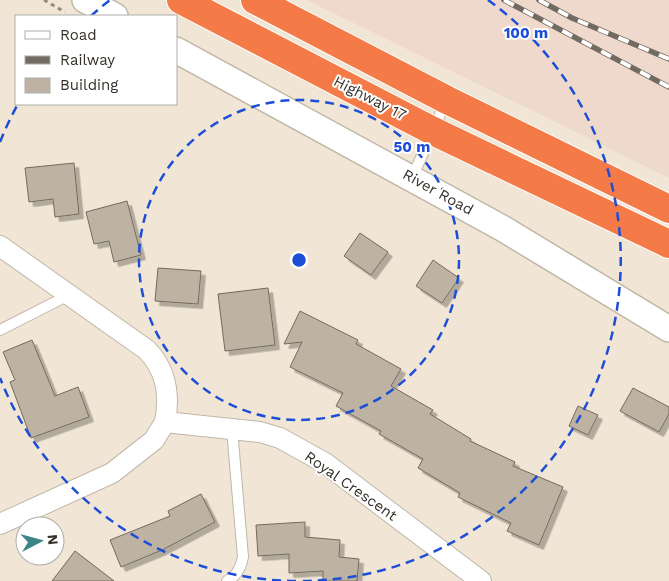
<svg xmlns="http://www.w3.org/2000/svg" width="669" height="581" font-family="'Work Sans',sans-serif">
<style>
.industrial{fill:#eed9cc}
.building{fill:#beb3a3;stroke:#746a5b;filter:url(#shadow)}
.lines{fill:none;stroke-linecap:round;stroke-linejoin:round}
.service-casing{stroke:#c1b7a6;stroke-width:12}
.minor-casing{stroke:#c1b7a6;stroke-width:22}
.tertiary-casing{stroke:#c1b7a6;stroke-width:28}
.motorway-casing{stroke:#fff;stroke-width:30}
.path{stroke:#928b7f;stroke-width:3;stroke-dasharray:4 4;stroke-linecap:butt}
.service{stroke:#fff;stroke-width:10}
.minor{stroke:#fff;stroke-width:20}
.tertiary{stroke:#fff;stroke-width:25}
.motorway{stroke:#f47b48;stroke-width:28}
.rail-casing{stroke:#716b61;stroke-width:5.5}
.rail{stroke:#fff;stroke-width:4;stroke-dasharray:11;stroke-linecap:butt}
.ring{fill:none;stroke:#1d4ed8;stroke-width:2.5;stroke-dasharray:9 6}
.labels{text-anchor:middle;dominant-baseline:central;stroke-width:4;stroke-linejoin:round;paint-order:stroke}
.street-label{font-size:15px;fill:#35312a;stroke:#fff}
.centre{fill:#1d4ed8;stroke:#fff;stroke-width:2.5}
.ring-label{font-size:15px;text-anchor:middle;font-weight:bold;fill:#1d4ed8;stroke:#fff;stroke-width:4;stroke-linejoin:round;paint-order:stroke}
</style>
<defs>
<filter id="shadow"><feDropShadow dx="4.5" dy="4.5" stdDeviation="0" flood-color="#0004"/></filter>
</defs>
<rect width="100%" height="100%" fill="#f1e6d5"/>
<!-- industrial -->
<path class="industrial" d="M 307,0 L 669,0 L 669,178 Z"/>
<!-- building -->
<g class="building">
<path d="M 74,163 L 79,214 L 55,217 L 53,199 L 29,202 L 25,168 Z"/>
<path d="M 127,201 L 141,255 L 114,262 L 109,241 L 94,244 L 86,212 Z"/>
<path d="M 360,233 L 388,252 L 371,275 L 344,256 Z"/>
<path d="M 433,260 L 459,278 L 442,303 L 416,286 Z"/>
<path d="M 158,268 L 201,271 L 198,304 L 155,301 Z"/>
<path d="M 268,288 L 275,345 L 225,351 L 218,294 Z"/>
<path d="M 300,311 L 358,340 L 356,344 L 401,369 L 391,386 L 433,410 L 430,414 L 471,439 L 470,441 L 515,462 L 513,466 L 563,487 L 539,545 L 507,531 L 511,523 L 458,497 L 460,493 L 418,468 L 423,459 L 379,434 L 381,431 L 336,406 L 343,393 L 290,367 L 302,342 L 284,344 Z"/>
<path d="M 32,340 L 55,396 L 78,387 L 89,417 L 31,438 L 10,382 L 15,380 L 3,352 Z"/>
<path d="M 633,388 L 669,407 L 669,414 L 659,432 L 620,411 Z"/>
<path d="M 578,406 L 598,415 L 588,435 L 569,426 Z"/>
<path d="M 201,494 L 215,522 L 162,550 L 121,567 L 110,540 L 170,516 L 168,511 Z"/>
<path d="M 305,522 L 305,537 L 340,540 L 339,557 L 359,559 L 357,581 L 323,581 L 323,571 L 289,573 L 289,554 L 258,556 L 256,525 Z"/>
<path d="M 75,551 L 114,581 L 52,581 Z"/>
</g>
<g class="lines">
<!-- service casing -->
<g class="service-casing">
<g id="service">
<path d="M 412,178 L 446,101"/>
<path d="M 0,330 L 69,295"/>
<path d="M 227,581 C 237,576 241,568 243,557 L 232,429"/>
</g>
</g>
<!-- minor casing -->
<g class="minor-casing">
<g id="minor">
<path d="M 0,246 L 147,350 C 167,371 170,395 165,422 L 260,432 L 280,438 L 325,463 L 481,581"/>
<path d="M 0,524 L 112,473 L 154,440 L 165,422"/>
</g>
</g>
<!-- tertiary casing -->
<g class="tertiary-casing">
<g id="tertiary">
<path d="M 85,0 L 115,16"/>
<path d="M 176,50 L 502,228 L 669,329"/>
</g>
</g>
<!-- motorway casing -->
<g class="motorway-casing">
<g id="motorway">
<path d="M 181,0 L 433,131 L 669,244"/>
<path d="M 255,0 L 447,100 L 669,209"/>
</g>
</g>
<!-- path -->
<path class="path" d="M 44,0 L 65,12"/>
<!-- service -->
<use href="#service" class="service"/>
<!-- minor -->
<use href="#minor" class="minor"/>
<!-- tertiary -->
<use href="#tertiary" class="tertiary"/>
<!-- motorway -->
<use href="#motorway" class="motorway"/>
<!-- rail casing -->
<g class="rail-casing">
<g id="rail">
<path d="M 504,0 L 669,87"/>
<path d="M 539,0 L 572,18 L 669,59"/>
</g>
</g>
<!-- rail -->
<use href="#rail" class="rail"/>
</g>
<!-- distance rings -->
<g class="ring">
<circle cx="299" cy="260" r="160"/>
<path d="M296 581A321 321 0 0 1 0 378M0 142A321 321 0 0 1 18 104M91 16A321 321 0 0 1 110 0M488 0A321 321 0 0 1 302 581"/>
</g>
<g class="labels">
<!-- street labels -->
<g class="street-label">
<text transform="translate(370 98) rotate(27)">Highway 17</text>
<text transform="translate(438 192) rotate(29)">River Road</text>
<text transform="translate(351 486) rotate(35)">Royal Crescent</text>
</g>
</g>
<circle cx="299" cy="260" r="8" class="centre"/>
<g class="ring-label">
<text x="526" y="38">100 m</text>
<text x="412" y="152">50 m</text>
</g>
<!-- legend -->
<rect x="15" y="15" width="162" height="90" fill="#ffffff" stroke="#aeadaa"/>
<rect x="25" y="31" width="25" height="8" fill="#ffffff" stroke="#aeadaa"/>
<text x="60" y="40" font-size="15" fill="#35312a">Road</text>
<rect x="25" y="56" width="25" height="8" fill="#716b61" stroke="#aeadaa"/>
<text x="60" y="65" font-size="15" fill="#35312a">Railway</text>
<rect x="25" y="78" width="25" height="15" fill="#beb3a3" stroke="#aeadaa"/>
<text x="60" y="90" font-size="15" fill="#35312a">Building</text>
<!-- north arrow -->
<g transform="translate(40 541) rotate(84)"><circle r="24" fill="#ffffff" stroke="#aeadaa"/>
<path d="M0-4L9 19L0 12L-9 19Z" fill="#3c8587"/>
<text y="-8" font-size="14" font-weight="bold" text-anchor="middle" fill="#35312a">N</text>
</g>
</svg>
